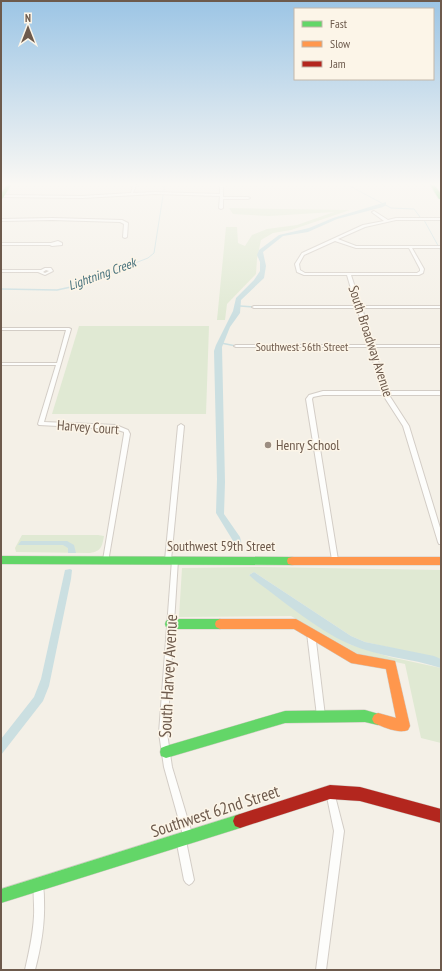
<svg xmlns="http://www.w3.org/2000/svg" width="442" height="971" font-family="'PT Sans Narrow',sans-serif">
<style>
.green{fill:#e0e9d3}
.water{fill:#cbdfe1}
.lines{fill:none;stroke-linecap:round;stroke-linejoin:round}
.stream-far1{stroke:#cbdfe1;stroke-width:1}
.stream{stroke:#cbdfe1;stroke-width:1.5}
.street-casing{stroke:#d3cdc6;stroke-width:2}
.fast-casing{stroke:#d3cdc6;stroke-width:1}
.slow-casing{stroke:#d3cdc6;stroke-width:1}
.jam-casing{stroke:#d3cdc6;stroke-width:1}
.street{fill:#fdfdfb;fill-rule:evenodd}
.fast{fill:#63d668;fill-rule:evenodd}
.slow{fill:#ff974d;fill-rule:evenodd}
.jam{fill:#b3261e;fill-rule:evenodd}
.poi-dot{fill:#9c8e82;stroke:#fcf5e8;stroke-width:1.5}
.labels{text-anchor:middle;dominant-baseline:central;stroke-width:3;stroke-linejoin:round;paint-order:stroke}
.far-street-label{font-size:12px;fill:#6d5a4c;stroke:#fcf5e8}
.far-water-label{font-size:13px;font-style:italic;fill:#49737e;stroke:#fcf5e8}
.street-label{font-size:14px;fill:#6d5a4c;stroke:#fcf5e8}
.poi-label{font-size:14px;fill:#6d5a4c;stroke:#fcf5e8;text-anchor:start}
.near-street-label{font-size:17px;fill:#6d5a4c;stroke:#fcf5e8}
</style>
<rect width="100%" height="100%" fill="#f4f0e7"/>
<!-- green -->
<g class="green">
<path d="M 349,183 L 429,183 L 431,186 L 379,186 Z"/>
<path d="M 229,208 L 350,210 L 291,230 L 273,233 L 261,240 L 257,259 L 256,274 L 227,304 L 225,320 L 217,320 L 226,227 L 237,227 L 238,243 L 245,246 L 252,235 L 267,229 L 297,225 L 334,212 L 269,216 L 233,214 Z"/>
<path d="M 79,326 L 209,326 L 206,414 L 52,414 Z"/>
<path d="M 22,535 L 98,535 L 104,536 C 102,547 101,551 90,553 L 16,552 L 15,548 Z"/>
<path d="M 259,567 L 441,570 L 441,659 L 365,642 L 351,636 L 254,572 L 249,575 L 349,644 L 390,657 L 441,668 L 441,743 L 421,738 L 405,664 L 358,654 L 291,616 L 179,617 L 182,568 Z"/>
</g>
<!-- water -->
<g class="water">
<path d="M 386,202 L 386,205 L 383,207 L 337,219 L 308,232 L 283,236 L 263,252 L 266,266 L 264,278 L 241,300 L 240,313 L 230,327 L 222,347 L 225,482 L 224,514 L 240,537 L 243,549 L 238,549 L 216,513 L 217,479 L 214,351 L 216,345 L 233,311 L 236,298 L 254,280 L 260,271 L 260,262 L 257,255 L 259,250 L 279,235 L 309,228 L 333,218 Z"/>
<path d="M 21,541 L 67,541 L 74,545 L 76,553 L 68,553 L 68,548 L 63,545 L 18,545 Z"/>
<path d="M 70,569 L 72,570 L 71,579 L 49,686 L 43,701 L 1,755 L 1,739 L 34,697 L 41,679 L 65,570 Z"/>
<path d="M 254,572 L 351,636 L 365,642 L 434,656 L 441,659 L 441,668 C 411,658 378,657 349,644 C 316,629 286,603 257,582 L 249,575 Z"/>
</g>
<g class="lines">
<!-- stream-far1 -->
<g class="stream-far1">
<path d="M 344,183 L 391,208 L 414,209 L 420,217"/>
<path d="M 424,220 L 441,251"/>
<path d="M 104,275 L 148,258 L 154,253 L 165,183"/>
</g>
<!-- stream -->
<g class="stream">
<path d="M 1,289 L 57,290 L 71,287 L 107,274"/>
<path d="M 240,306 L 254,307"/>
<path d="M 221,343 L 236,346"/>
</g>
<!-- street casing -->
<g class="street-casing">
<g id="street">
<path d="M 134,183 L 137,183 L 133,193 L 155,192 L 220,194 L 220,183 L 223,183 L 223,197 L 248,197 L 250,198 L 248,199 L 223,199 L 223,208 L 221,209 L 219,208 L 220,196 L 155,194 L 82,198 L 1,197 L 1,195 L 82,196 L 131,193 Z"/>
<path d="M 374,211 L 388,220 L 396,218 L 441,218 L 441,220 L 396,220 L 365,227 L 338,239 L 356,246 L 441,246 L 441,248 L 412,248 L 424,269 L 423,273 L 419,275 L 351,275 L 361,306 L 441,306 L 441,308 L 362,308 L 373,345 L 441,345 L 441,347 L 374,347 L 387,391 L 441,391 L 441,395 L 389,395 L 409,426 L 441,531 L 441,544 L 439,544 L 438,542 L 403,426 L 383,395 L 323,395 L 313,397 L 312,399 L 338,560 L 337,562 L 335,563 L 333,562 L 332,560 L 306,399 L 309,395 L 323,391 L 382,391 L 369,347 L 236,347 L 234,346 L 236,345 L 368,345 L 357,308 L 254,308 L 252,307 L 254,306 L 356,306 L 347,275 L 304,275 L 297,272 L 295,264 L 302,253 L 363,225 L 384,221 L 373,213 L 372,212 ZM 335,241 L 356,248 L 409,248 L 420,269 L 420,271 L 417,273 L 305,273 L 300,270 L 299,264 L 304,255 Z"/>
<path d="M 52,218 L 122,220 L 128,223 L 127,237 L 125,238 L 123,237 L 124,224 L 120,222 L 52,220 L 1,221 L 1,219 Z"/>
<path d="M 58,241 L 62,243 L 62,245 L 52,246 L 50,245 L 1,245 L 1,243 L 51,243 Z"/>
<path d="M 45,268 L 51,268 L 53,271 L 45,275 L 38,272 L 1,272 L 1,270 L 41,270 ZM 46,270 L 49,271 L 45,273 L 43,272 Z"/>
<path d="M 1,328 L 69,328 L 71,329 L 44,422 L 116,425 L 128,430 L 130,434 L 108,562 L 106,563 L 104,562 L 103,560 L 124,434 L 124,432 L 115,429 L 39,425 L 38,424 L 56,365 L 1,365 L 1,363 L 57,363 L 66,330 L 1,330 Z"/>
<path d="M 181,424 L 184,426 L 171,560 L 170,562 L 168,563 L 166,562 L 165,560 L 178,426 Z"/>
<path d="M 175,557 L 177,558 L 178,560 L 167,733 L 172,767 L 193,837 L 191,840 L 188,842 L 186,841 L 194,880 L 192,883 L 189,885 L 186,883 L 184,880 L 176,839 L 178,836 L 181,834 L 183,835 L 164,767 L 159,733 L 172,560 L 173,558 Z"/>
<path d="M 311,630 L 314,631 L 315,633 L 325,716 L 324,719 L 321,720 L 318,719 L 317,716 L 307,633 L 308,631 Z"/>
<path d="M 330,788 L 333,789 L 334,792 L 344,831 L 326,970 L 316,970 L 334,831 L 326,792 L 327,789 Z"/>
<path d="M 38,880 L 41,882 C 44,887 44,894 44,900 C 45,924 41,947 35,970 L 25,970 C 29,952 33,935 34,916 C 35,908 32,888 35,882 Z"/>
</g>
</g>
<!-- fast casing -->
<g class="fast-casing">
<g id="fast">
<path d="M 8,183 L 12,183 L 3,198 L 1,199 L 1,194 Z"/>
<path d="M 429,183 L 433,183 L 441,194 L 441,199 L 439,199 Z"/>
<path d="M 1,556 L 292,557 L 296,558 L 297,561 L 296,564 L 292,565 L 1,564 Z"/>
<path d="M 170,619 L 220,619 L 224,621 L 225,624 L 224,627 L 220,629 L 170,629 L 166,627 L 165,624 L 166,621 Z"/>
<path d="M 365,710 L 382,715 L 384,719 L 382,723 L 378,725 L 365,722 L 285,723 L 166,758 L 161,756 L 160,752 L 161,748 L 166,746 L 285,711 Z"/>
<path d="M 240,814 L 245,816 L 247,821 L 245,826 L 240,828 L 1,903 L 1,889 Z"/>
</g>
</g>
<!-- slow casing -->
<g class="slow-casing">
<g id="slow">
<path d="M 292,557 L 441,557 L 441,565 L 292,565 L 288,564 L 287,561 L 288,558 Z"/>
<path d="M 220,619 L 296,619 L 357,654 L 395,661 L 410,726 L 408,730 C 399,734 383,727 374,723 L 372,719 L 374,715 L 378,713 L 396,718 L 386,669 L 351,663 L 294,629 L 220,629 L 216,627 L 215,624 L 216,621 Z"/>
</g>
</g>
<!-- jam casing -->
<g class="jam-casing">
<path id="jam" d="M 330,785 L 360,787 L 441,809 L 441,823 L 360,801 L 330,799 L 240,828 L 235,826 L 233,821 L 235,816 L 240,814 Z"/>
</g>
<!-- street -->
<use href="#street" class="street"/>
<!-- fast -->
<use href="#fast" class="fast"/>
<!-- slow -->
<use href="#slow" class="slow"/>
<!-- jam -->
<use href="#jam" class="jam"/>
</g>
<!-- sky -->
<linearGradient id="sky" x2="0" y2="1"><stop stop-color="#9cc5e5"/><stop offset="0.58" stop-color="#faf8f4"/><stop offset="1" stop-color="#faf8f4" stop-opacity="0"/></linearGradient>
<rect width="442" height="318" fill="url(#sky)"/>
<!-- markers -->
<circle class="poi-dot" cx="268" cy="445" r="4"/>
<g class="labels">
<!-- far-street labels -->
<g class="far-street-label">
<text x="302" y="346">Southwest 56th Street</text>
</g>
<!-- far-water labels -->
<g class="far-water-label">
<text transform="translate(102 274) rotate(-20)">Lightning Creek</text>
</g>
<!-- street labels -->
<g class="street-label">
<text transform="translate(371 341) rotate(72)">South Broadway Avenue</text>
<text transform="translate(88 427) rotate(4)">Harvey Court</text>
<text x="221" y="546">Southwest 59th Street</text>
</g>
<!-- poi labels -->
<g class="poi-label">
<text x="276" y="445">Henry School</text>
</g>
<!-- near-street labels -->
<g class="near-street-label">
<text transform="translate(168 676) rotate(-87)">South Harvey Avenue</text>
<text transform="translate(215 811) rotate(-18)">Southwest 62nd Street</text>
</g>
</g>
<!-- border -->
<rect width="442" height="971" fill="none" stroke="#6d5a4c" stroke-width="4"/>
<!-- legend -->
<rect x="294" y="8" width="140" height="72" fill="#fcf5e8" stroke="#c3b7aa"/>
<rect x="302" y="21" width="20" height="6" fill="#63d668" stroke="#c3b7aa"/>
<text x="330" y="28" font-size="12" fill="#6d5a4c">Fast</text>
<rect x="302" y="41" width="20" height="6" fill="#ff974d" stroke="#c3b7aa"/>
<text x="330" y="48" font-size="12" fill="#6d5a4c">Slow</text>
<rect x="302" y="61" width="20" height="6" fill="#b3261e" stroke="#c3b7aa"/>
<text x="330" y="68" font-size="12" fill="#6d5a4c">Jam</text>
<!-- north arrow -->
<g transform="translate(28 28)" stroke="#fcf5e8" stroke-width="3" paint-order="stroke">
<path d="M0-3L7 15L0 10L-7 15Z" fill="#6d5a4c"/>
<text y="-6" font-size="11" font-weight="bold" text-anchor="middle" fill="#6d5a4c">N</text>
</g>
</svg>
